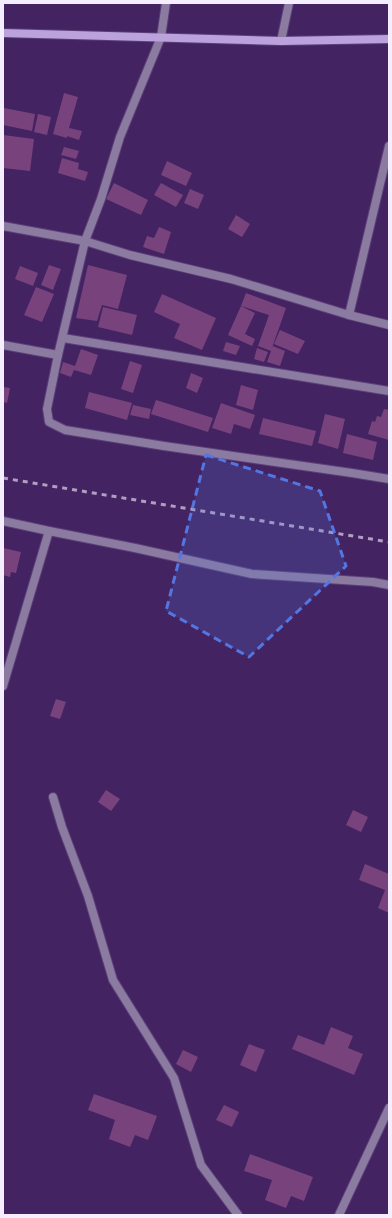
<svg xmlns="http://www.w3.org/2000/svg" width="392" height="1218" font-family="'DejaVu Sans',sans-serif">
<style>
.building{fill:#78437c}
.lines{fill:none;stroke-linecap:round;stroke-linejoin:round}
.street-casing{stroke:#5c3f78;stroke-width:10}
.secondary-casing{stroke:#5c3f78;stroke-width:10}
.street{stroke:#8b7ba0;stroke-width:8}
.secondary{stroke:#bba2dc;stroke-width:8}
.rail{stroke:#b09fc1;stroke-width:3;stroke-dasharray:5 5;stroke-linecap:butt}
.marked{fill:#5376e2;fill-opacity:0.2;stroke:#5376e2;stroke-width:3;stroke-dasharray:8 5;stroke-linejoin:round}
</style>
<rect width="100%" height="100%" fill="#432362"/>
<!-- building -->
<g class="building">
<path d="M 64,93 L 78,97 L 69,128 L 82,131 L 79,140 L 67,136 L 67,138 L 53,134 Z"/>
<path d="M 4,108 L 35,114 L 32,131 L 3,125 Z"/>
<path d="M 38,114 L 51,117 L 47,135 L 34,132 Z"/>
<path d="M 3,135 L 34,139 L 30,171 L 3,168 Z"/>
<path d="M 64,147 L 79,151 L 76,159 L 61,155 Z"/>
<path d="M 62,158 L 79,163 L 78,169 L 88,172 L 85,181 L 58,173 Z"/>
<path d="M 167,161 L 192,173 L 186,186 L 161,175 Z"/>
<path d="M 114,183 L 148,200 L 141,215 L 106,199 Z"/>
<path d="M 161,183 L 183,195 L 176,207 L 154,195 Z"/>
<path d="M 190,189 L 204,195 L 198,209 L 184,203 Z"/>
<path d="M 236,215 L 250,224 L 242,237 L 228,229 Z"/>
<path d="M 159,227 L 171,232 L 164,254 L 143,247 L 147,236 L 154,238 Z"/>
<path d="M 49,265 L 61,269 L 53,290 L 41,285 Z"/>
<path d="M 88,265 L 127,275 L 118,309 L 102,305 L 97,321 L 76,318 Z"/>
<path d="M 20,266 L 38,273 L 33,286 L 15,279 Z"/>
<path d="M 36,287 L 54,294 L 42,322 L 24,315 Z"/>
<path d="M 246,293 L 286,308 L 272,348 L 273,346 L 285,351 L 280,366 L 267,362 L 271,351 L 258,346 L 269,315 L 241,306 Z"/>
<path d="M 162,294 L 216,318 L 202,350 L 174,338 L 180,324 L 154,312 Z"/>
<path d="M 241,306 L 255,313 L 245,334 L 255,339 L 252,346 L 228,335 Z"/>
<path d="M 103,307 L 137,315 L 132,335 L 98,327 Z"/>
<path d="M 280,330 L 305,341 L 298,354 L 274,344 Z"/>
<path d="M 226,342 L 240,346 L 236,355 L 223,351 Z"/>
<path d="M 257,348 L 268,352 L 264,362 L 254,359 Z"/>
<path d="M 81,349 L 98,355 L 91,375 L 74,370 L 71,377 L 60,373 L 63,362 L 75,366 Z"/>
<path d="M 130,361 L 142,365 L 133,393 L 121,389 Z"/>
<path d="M 191,373 L 203,378 L 197,393 L 186,388 Z"/>
<path d="M 241,385 L 258,390 L 253,410 L 236,405 Z"/>
<path d="M 3,387 L 10,388 L 7,403 L 3,402 Z"/>
<path d="M 89,392 L 132,403 L 127,420 L 85,408 Z"/>
<path d="M 156,400 L 213,418 L 208,432 L 151,414 Z"/>
<path d="M 221,403 L 255,415 L 250,429 L 234,424 L 231,434 L 212,428 Z"/>
<path d="M 133,405 L 151,409 L 149,419 L 130,415 Z"/>
<path d="M 384,409 L 389,410 L 389,440 L 368,434 L 372,421 L 375,422 L 377,416 L 381,417 Z"/>
<path d="M 325,414 L 345,419 L 338,449 L 318,443 Z"/>
<path d="M 263,418 L 316,431 L 312,446 L 259,434 Z"/>
<path d="M 347,434 L 377,442 L 373,460 L 343,453 Z"/>
<path d="M 3,548 L 21,552 L 16,573 L 11,572 L 10,577 L 3,575 Z"/>
<path d="M 56,699 L 66,702 L 60,719 L 50,716 Z"/>
<path d="M 106,790 L 120,799 L 111,811 L 98,802 Z"/>
<path d="M 353,810 L 368,817 L 361,832 L 346,825 Z"/>
<path d="M 365,864 L 389,874 L 389,913 L 378,908 L 385,890 L 359,880 Z"/>
<path d="M 331,1027 L 353,1036 L 348,1048 L 363,1054 L 354,1075 L 292,1049 L 298,1035 L 324,1045 Z"/>
<path d="M 249,1044 L 265,1050 L 256,1072 L 240,1065 Z"/>
<path d="M 183,1050 L 198,1057 L 191,1072 L 176,1064 Z"/>
<path d="M 94,1094 L 157,1116 L 148,1140 L 135,1135 L 130,1147 L 109,1139 L 115,1120 L 88,1110 Z"/>
<path d="M 224,1105 L 239,1112 L 232,1127 L 216,1120 Z"/>
<path d="M 250,1154 L 313,1177 L 304,1201 L 291,1196 L 286,1208 L 265,1200 L 272,1180 L 244,1171 Z"/>
</g>
<g class="lines">
<!-- street casing -->
<g class="street-casing">
<g id="street">
<path d="M 281,41 L 289,3"/>
<path d="M 3,226 L 85,241 L 130,255 L 231,279 L 349,315 L 389,325"/>
<path d="M 349,315 L 389,146"/>
<path d="M 63,338 L 389,391"/>
<path d="M 3,345 L 58,355 L 85,241 L 101,199 L 120,137 L 161,37 L 166,3"/>
<path d="M 58,355 L 47,409 L 49,422 L 65,430 L 164,446 L 352,473 L 389,479"/>
<path d="M 3,521 L 49,531 L 135,548 L 252,574 L 373,582 L 389,585"/>
<path d="M 3,686 L 49,531"/>
<path d="M 53,797 L 62,827 L 88,896 L 113,980 L 174,1078 L 201,1165 L 238,1215"/>
<path d="M 339,1215 L 389,1108"/>
</g>
</g>
<!-- secondary casing -->
<g class="secondary-casing">
<path id="secondary" d="M 3,33 L 281,41 L 389,39"/>
</g>
<!-- street -->
<use href="#street" class="street"/>
<!-- secondary -->
<use href="#secondary" class="secondary"/>
<!-- rail -->
<path class="rail" d="M 3,478 L 389,542"/>
</g>
<!-- marked area -->
<path class="marked" d="M 206,455 L 320,491 L 346,566 L 249,657 L 166,611 Z"/>
<!-- border -->
<rect width="392" height="1218" fill="none" stroke="#f5eefe" stroke-width="8"/>
</svg>
